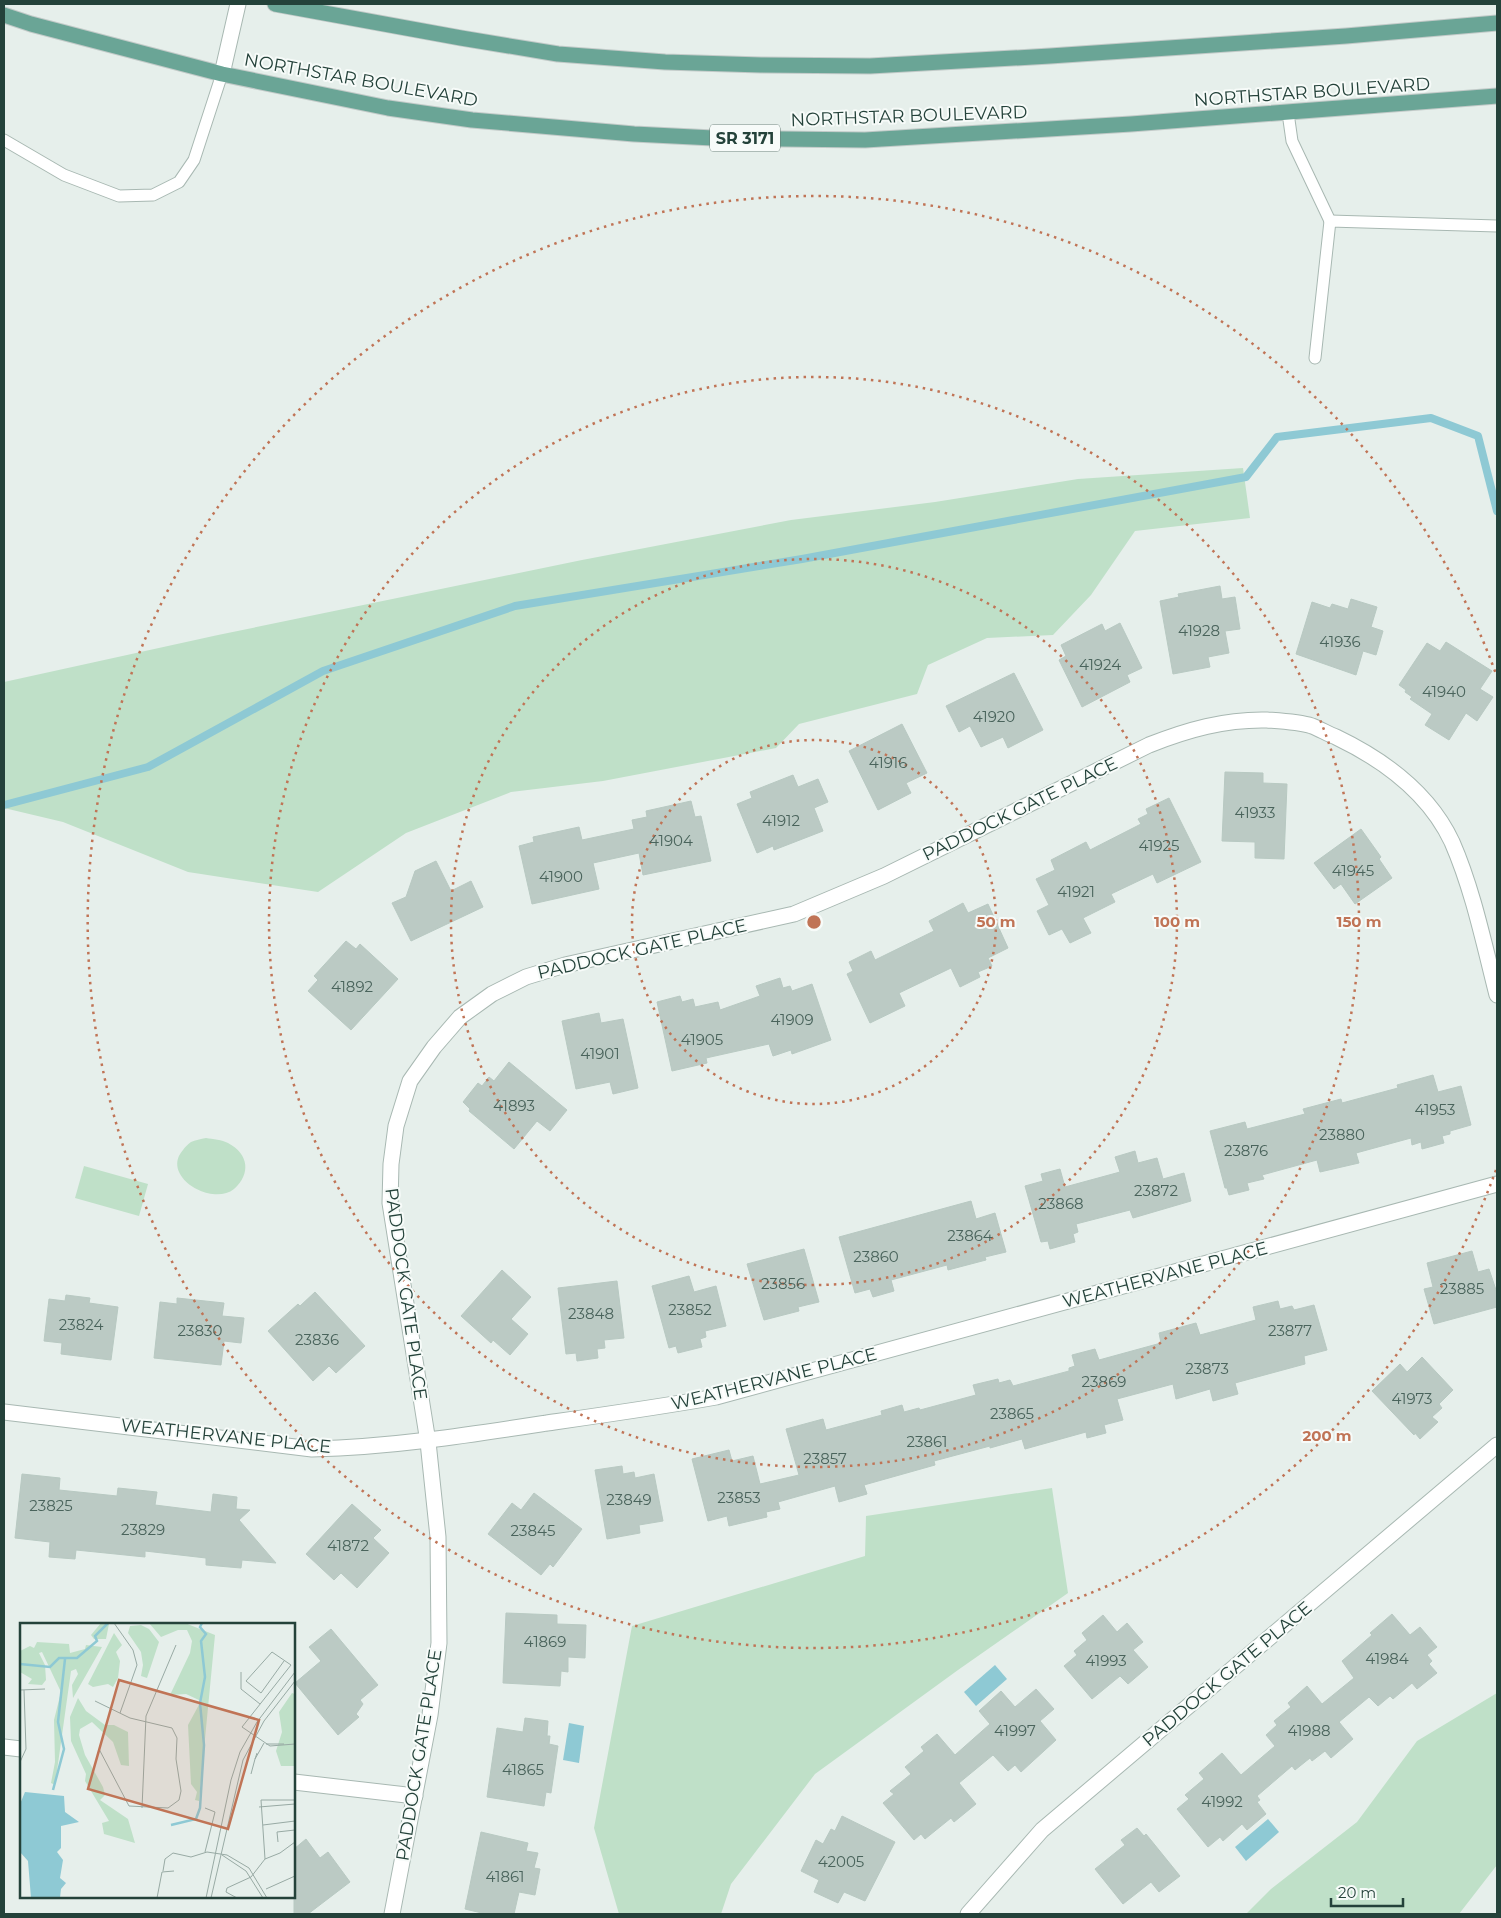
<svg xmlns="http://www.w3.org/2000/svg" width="1501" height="1918" font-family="Montserrat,sans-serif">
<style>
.green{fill:#bfe0c8}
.water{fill:#8ec9d4}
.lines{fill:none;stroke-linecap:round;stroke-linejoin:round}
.stream{stroke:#8ec9d4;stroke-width:8}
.building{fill:#bbcac4;stroke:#b8c9c2}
.service-casing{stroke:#a8b8b2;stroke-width:13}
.minor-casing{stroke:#a8b8b2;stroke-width:17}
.primary-casing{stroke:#c2cac8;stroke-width:17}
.service{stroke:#fff;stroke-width:11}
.minor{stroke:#fff;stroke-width:15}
.primary{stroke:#6aa596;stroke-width:15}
.ring{fill:none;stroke:#c07456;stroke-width:2.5;stroke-dasharray:2.5 5}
.labels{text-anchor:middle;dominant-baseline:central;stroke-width:4;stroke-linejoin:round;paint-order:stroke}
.number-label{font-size:15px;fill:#4a645c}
.shield{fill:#f7fbf9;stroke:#637a73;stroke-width:1}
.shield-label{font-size:16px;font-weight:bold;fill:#24423a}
.street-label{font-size:18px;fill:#24423a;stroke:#f7fbf9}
.inset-river{fill:none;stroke:#8ec9d4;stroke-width:2.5}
.inset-road{fill:none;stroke:#98aaa4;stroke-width:1}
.view{fill:#c07456;fill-opacity:0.15;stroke:#c07456;stroke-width:2.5}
.inset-edge{fill:none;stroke:#24423a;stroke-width:2.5}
.centre{fill:#c07456;stroke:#f7fbf9;stroke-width:2.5}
.ring-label{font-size:15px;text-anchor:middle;font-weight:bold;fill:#c07456;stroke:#f7fbf9;stroke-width:4;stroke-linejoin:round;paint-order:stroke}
</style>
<rect width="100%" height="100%" fill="#e6efeb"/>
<!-- green -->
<g class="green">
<path d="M 1243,468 L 1250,518 L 1135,531 L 1091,595 L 1053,635 L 987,638 L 928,665 L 917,694 L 799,724 L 776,748 L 603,781 L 511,792 L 406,833 L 318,892 L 188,872 L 63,822 L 4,808 L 4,682 L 218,635 L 582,560 L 791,520 L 935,502 L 1078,479 Z"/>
<path d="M 206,1138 C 213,1139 222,1140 228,1143 C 249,1154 251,1174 234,1189 C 212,1207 160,1176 183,1150 C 185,1147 188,1144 191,1142 C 195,1140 201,1139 206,1138 Z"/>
<path d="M 84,1166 L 148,1184 L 139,1216 L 75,1198 Z"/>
<path d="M 1052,1488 L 1068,1593 L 958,1670 L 815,1774 L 731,1884 L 721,1914 L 619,1914 L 594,1828 L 632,1626 L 865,1556 L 866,1516 Z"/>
<path d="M 1497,1693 L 1497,1865 L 1459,1914 L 1246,1914 L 1271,1889 L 1357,1822 L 1417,1741 Z"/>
</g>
<!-- water -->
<g class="water">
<path d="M 995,1665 L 1007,1679 L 976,1706 L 964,1692 Z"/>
<path d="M 569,1723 L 584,1726 L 579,1763 L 563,1760 Z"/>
<path d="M 1268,1819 L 1279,1832 L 1246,1861 L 1235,1847 Z"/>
</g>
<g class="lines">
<!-- stream -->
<path class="stream" d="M 4,805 L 148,767 L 323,671 L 515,606 L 802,559 L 1246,477 L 1277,437 L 1431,418 L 1478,436 L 1497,511"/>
</g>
<!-- building -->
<g class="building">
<path d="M 1220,586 L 1222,599 L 1235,597 L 1240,629 L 1225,631 L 1229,653 L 1208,657 L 1210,667 L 1173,674 L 1160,601 L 1179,597 L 1178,594 Z"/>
<path d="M 1351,599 L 1377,607 L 1371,627 L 1383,631 L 1376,655 L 1363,651 L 1356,675 L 1296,654 L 1312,602 L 1330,608 L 1332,604 L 1348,609 Z"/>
<path d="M 1120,623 L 1142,668 L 1127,675 L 1130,682 L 1082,707 L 1059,660 L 1066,656 L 1061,645 L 1102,624 L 1105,631 Z"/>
<path d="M 1446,642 L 1492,671 L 1480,689 L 1493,697 L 1477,721 L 1466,713 L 1449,740 L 1425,725 L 1432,714 L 1410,699 L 1412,697 L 1405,692 L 1406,690 L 1399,685 L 1427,643 L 1440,651 Z"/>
<path d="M 1014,673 L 1043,730 L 1008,748 L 1003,737 L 981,747 L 970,726 L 959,732 L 946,706 Z"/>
<path d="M 902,724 L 927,773 L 906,783 L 911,793 L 878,810 L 849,751 Z"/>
<path d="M 1225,772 L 1263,773 L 1263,783 L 1287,784 L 1284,859 L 1255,858 L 1255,842 L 1222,841 Z"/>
<path d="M 793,775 L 798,787 L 818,779 L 828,802 L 814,808 L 823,831 L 774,850 L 773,846 L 757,853 L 737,804 L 752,798 L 750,792 Z"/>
<path d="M 1169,798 L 1201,862 L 1157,883 L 1153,874 L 1111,894 L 1115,902 L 1083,918 L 1091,933 L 1070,943 L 1062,929 L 1049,935 L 1037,911 L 1049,905 L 1036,879 L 1055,870 L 1051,860 L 1086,842 L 1090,850 L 1141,824 L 1138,819 L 1148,814 L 1146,809 Z"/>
<path d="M 691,801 L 695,817 L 701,816 L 711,861 L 643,875 L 639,853 L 593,863 L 599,889 L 532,904 L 519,846 L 534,842 L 533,837 L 579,827 L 582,840 L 634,829 L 632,820 L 647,817 L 646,811 Z"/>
<path d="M 1361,829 L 1381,857 L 1379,859 L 1392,878 L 1355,904 L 1341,884 L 1334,889 L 1314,863 Z"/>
<path d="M 436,861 L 451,891 L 471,881 L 483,907 L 411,941 L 392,903 L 406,897 L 415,871 Z"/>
<path d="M 963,903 L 968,913 L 988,904 L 1008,948 L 988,958 L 992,966 L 978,972 L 980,977 L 960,987 L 951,968 L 899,993 L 905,1006 L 870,1023 L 847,974 L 853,971 L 849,962 L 871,951 L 875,960 L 934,931 L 929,921 Z"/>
<path d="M 346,941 L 356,949 L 360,944 L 398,979 L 351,1030 L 308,991 L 318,980 L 314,976 Z"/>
<path d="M 780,978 L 783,988 L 790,986 L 792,991 L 812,984 L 831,1040 L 792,1054 L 791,1050 L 773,1056 L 769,1044 L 706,1058 L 707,1063 L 672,1071 L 657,1002 L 680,996 L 682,1002 L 693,999 L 695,1007 L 718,1002 L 720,1010 L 760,996 L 756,986 Z"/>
<path d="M 599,1013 L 601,1023 L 623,1019 L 638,1088 L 613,1094 L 610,1082 L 576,1089 L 562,1021 Z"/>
<path d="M 509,1062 L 567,1110 L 550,1131 L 537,1121 L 514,1149 L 469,1111 L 470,1109 L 463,1102 L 478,1083 L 482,1086 L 489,1077 L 494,1081 Z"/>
<path d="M 1433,1075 L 1438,1092 L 1461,1086 L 1471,1125 L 1450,1131 L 1450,1134 L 1442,1136 L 1444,1143 L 1422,1149 L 1421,1142 L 1412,1145 L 1411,1138 L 1356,1153 L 1359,1163 L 1320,1172 L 1317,1160 L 1262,1175 L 1264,1179 L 1247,1183 L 1249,1190 L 1229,1195 L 1227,1188 L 1225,1188 L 1210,1131 L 1245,1122 L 1247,1129 L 1305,1114 L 1303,1109 L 1341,1099 L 1342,1103 L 1398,1088 L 1397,1085 Z"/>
<path d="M 1135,1151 L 1138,1163 L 1157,1158 L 1163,1179 L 1184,1173 L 1191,1201 L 1133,1218 L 1130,1210 L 1076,1224 L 1078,1232 L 1073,1234 L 1075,1242 L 1050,1249 L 1048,1241 L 1041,1242 L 1025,1186 L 1043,1181 L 1041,1174 L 1060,1169 L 1065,1187 L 1120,1172 L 1115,1157 Z"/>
<path d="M 971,1201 L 976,1219 L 995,1213 L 1006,1252 L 985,1257 L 986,1260 L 948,1270 L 947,1265 L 891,1280 L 894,1291 L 873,1297 L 870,1289 L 855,1293 L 839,1237 Z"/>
<path d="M 804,1249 L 819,1302 L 798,1307 L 799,1311 L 764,1320 L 747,1264 Z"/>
<path d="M 1472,1251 L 1478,1272 L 1489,1269 L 1497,1293 L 1497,1307 L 1434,1324 L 1424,1289 L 1433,1287 L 1427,1263 Z"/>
<path d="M 502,1270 L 531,1297 L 511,1319 L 528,1334 L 510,1355 L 493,1340 L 491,1343 L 461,1316 Z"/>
<path d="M 689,1276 L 694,1292 L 716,1286 L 726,1326 L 705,1331 L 706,1337 L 700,1339 L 702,1347 L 678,1353 L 676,1346 L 669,1348 L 652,1286 Z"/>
<path d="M 617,1281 L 624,1338 L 604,1340 L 605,1348 L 597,1349 L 598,1358 L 577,1361 L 576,1353 L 566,1354 L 558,1288 Z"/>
<path d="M 315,1292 L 365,1346 L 336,1373 L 329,1366 L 313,1381 L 268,1331 L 298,1304 L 300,1306 Z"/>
<path d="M 66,1295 L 90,1298 L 89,1303 L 118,1307 L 111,1360 L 61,1354 L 62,1343 L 44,1341 L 49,1299 L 65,1301 Z"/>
<path d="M 177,1298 L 224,1303 L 222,1316 L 244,1318 L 241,1343 L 224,1341 L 221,1365 L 154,1358 L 160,1302 L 177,1304 Z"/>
<path d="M 1278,1301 L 1280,1309 L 1292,1306 L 1294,1310 L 1314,1305 L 1327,1350 L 1304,1356 L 1305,1364 L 1235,1383 L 1238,1394 L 1213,1401 L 1210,1389 L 1176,1399 L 1173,1384 L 1117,1399 L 1123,1420 L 1104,1425 L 1106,1433 L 1087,1438 L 1086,1432 L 1025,1449 L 1022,1439 L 990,1448 L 990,1446 L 934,1461 L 935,1465 L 864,1485 L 867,1494 L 839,1502 L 835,1486 L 778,1502 L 780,1509 L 766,1512 L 767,1517 L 729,1526 L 727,1516 L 708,1521 L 692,1459 L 729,1450 L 732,1461 L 753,1456 L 760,1484 L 799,1475 L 786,1429 L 823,1419 L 826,1430 L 882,1415 L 881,1411 L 902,1405 L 904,1412 L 919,1408 L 920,1410 L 976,1395 L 973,1385 L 998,1379 L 999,1383 L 1010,1380 L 1013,1386 L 1069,1371 L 1069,1368 L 1075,1366 L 1072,1355 L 1095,1349 L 1099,1360 L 1161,1343 L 1159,1333 L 1196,1323 L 1200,1335 L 1256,1320 L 1253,1307 Z"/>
<path d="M 1422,1357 L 1453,1390 L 1439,1404 L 1442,1408 L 1432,1417 L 1438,1422 L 1420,1439 L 1415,1433 L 1414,1435 L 1372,1391 L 1400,1364 L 1407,1372 Z"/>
<path d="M 622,1466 L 623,1474 L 634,1472 L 635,1478 L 654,1474 L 663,1521 L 639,1525 L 640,1533 L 607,1539 L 595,1470 Z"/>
<path d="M 22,1474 L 60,1478 L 59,1490 L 117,1496 L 118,1488 L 157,1492 L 155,1505 L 211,1512 L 213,1494 L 237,1497 L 236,1509 L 250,1510 L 239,1520 L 276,1563 L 242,1560 L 241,1568 L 206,1565 L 206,1558 L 145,1551 L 145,1557 L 76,1550 L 75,1559 L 49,1557 L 50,1542 L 15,1538 Z"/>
<path d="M 534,1493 L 582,1529 L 553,1567 L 550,1564 L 541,1575 L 488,1534 L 512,1503 L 521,1510 Z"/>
<path d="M 352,1504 L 381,1530 L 373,1538 L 389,1553 L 357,1588 L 341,1573 L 334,1580 L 306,1554 Z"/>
<path d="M 506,1613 L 557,1615 L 557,1624 L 586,1625 L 585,1658 L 568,1657 L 568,1672 L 561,1671 L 560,1686 L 503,1683 Z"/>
<path d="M 1392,1614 L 1410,1635 L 1420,1627 L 1437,1647 L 1427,1655 L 1432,1661 L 1429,1664 L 1437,1673 L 1417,1689 L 1412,1683 L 1393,1699 L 1390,1696 L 1378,1706 L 1369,1697 L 1339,1722 L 1353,1739 L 1331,1758 L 1325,1751 L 1312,1761 L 1310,1758 L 1295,1770 L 1292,1766 L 1257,1796 L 1260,1800 L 1257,1802 L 1266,1814 L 1247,1830 L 1242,1824 L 1223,1841 L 1220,1837 L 1208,1847 L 1177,1809 L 1189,1799 L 1185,1795 L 1204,1779 L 1199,1773 L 1222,1753 L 1241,1775 L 1275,1746 L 1266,1735 L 1277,1725 L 1274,1721 L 1291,1707 L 1288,1703 L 1307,1686 L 1322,1704 L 1354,1678 L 1342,1661 L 1372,1635 L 1370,1633 Z"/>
<path d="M 1103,1615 L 1117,1632 L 1127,1623 L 1143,1642 L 1133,1650 L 1148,1667 L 1128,1684 L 1120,1676 L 1092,1699 L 1064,1666 L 1077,1655 L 1074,1651 L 1087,1640 L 1082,1633 Z"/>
<path d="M 331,1629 L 378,1685 L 360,1700 L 363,1704 L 356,1714 L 359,1717 L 338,1735 L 295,1683 L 321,1661 L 309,1647 Z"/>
<path d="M 1036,1689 L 1054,1709 L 1040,1721 L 1056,1740 L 1021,1772 L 1015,1765 L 1008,1771 L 993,1755 L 959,1783 L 976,1804 L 954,1822 L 951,1818 L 925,1839 L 921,1834 L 914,1840 L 883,1803 L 894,1794 L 890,1791 L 911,1774 L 905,1767 L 924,1751 L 921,1747 L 937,1734 L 955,1755 L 990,1724 L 979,1711 L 1001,1691 L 1015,1707 Z"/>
<path d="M 525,1718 L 548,1721 L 547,1736 L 550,1736 L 549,1744 L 558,1746 L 551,1793 L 546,1792 L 544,1806 L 487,1797 L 497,1728 L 523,1732 Z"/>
<path d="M 842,1816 L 895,1842 L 865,1901 L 844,1892 L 838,1903 L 814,1892 L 819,1880 L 801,1871 L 816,1840 L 823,1844 L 831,1829 L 835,1831 Z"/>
<path d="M 1137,1828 L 1144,1836 L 1146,1834 L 1180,1876 L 1159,1892 L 1151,1882 L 1123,1904 L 1095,1869 L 1125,1845 L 1121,1840 Z"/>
<path d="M 481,1832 L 528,1843 L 526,1851 L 538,1853 L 534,1868 L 540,1869 L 535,1895 L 519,1892 L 514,1914 L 486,1914 L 465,1909 Z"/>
<path d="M 306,1839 L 320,1858 L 328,1852 L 350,1882 L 308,1914 L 294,1914 L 294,1849 Z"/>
</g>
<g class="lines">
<!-- service casing -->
<g class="service-casing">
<g id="service">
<path d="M 1288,113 L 1292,141 L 1330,221"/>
<path d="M 4,140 L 64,175 L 119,196 L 153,195 L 179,182 L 194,160 L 222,74"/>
<path d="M 1315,358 L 1330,221 L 1497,226"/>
</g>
</g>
<!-- minor casing -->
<g class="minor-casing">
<g id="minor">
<path d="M 222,74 L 238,4"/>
<path d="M 4,1412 L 312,1449 C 392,1447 469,1435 547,1423 C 603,1415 660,1407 716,1397 L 1497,1184"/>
<path d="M 4,1747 L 21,1749"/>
<path d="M 294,1782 L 415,1796"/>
<path d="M 392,1914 L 430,1715 L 439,1643 L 438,1537 L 428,1442 L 390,1203 L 391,1164 L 396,1126 L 410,1081 L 434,1047 L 460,1017 L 492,994 L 526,977 L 565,965 L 794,914 L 884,876 L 1149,745 C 1187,730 1225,719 1267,720 C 1280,721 1299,722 1312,726 C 1320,729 1328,734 1336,737 C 1384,760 1429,793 1452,842 C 1473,890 1484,944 1497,995"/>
<path d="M 968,1914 L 1042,1830 L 1497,1445"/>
</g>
</g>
<!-- primary casing -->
<g class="primary-casing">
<g id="primary">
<path d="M 275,4 L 461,38 L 558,54 L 665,62 L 761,65 L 870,66 L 1050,56 L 1346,36 L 1497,23"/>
<path d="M 4,15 L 31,24 L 222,74 L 388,108 L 472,120 L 634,134 L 713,138 L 865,140 L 1131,124 L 1497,96"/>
</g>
</g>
<!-- service -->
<use href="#service" class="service"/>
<!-- minor -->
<use href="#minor" class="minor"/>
<!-- primary -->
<use href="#primary" class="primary"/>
</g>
<!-- distance rings -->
<g class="ring">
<circle cx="814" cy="922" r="182"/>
<circle cx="814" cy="922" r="363"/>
<circle cx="814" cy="922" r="545"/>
<path d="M1496 1170A726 726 0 1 1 1496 674"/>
</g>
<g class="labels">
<!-- number labels -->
<g class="number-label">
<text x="1199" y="630">41928</text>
<text x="1340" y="641">41936</text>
<text x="1100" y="664">41924</text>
<text x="1444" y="691">41940</text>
<text x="994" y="716">41920</text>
<text x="888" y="762">41916</text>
<text x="1255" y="812">41933</text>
<text x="781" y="820">41912</text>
<text x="671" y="840">41904</text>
<text x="1159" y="845">41925</text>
<text x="1353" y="870">41945</text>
<text x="561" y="876">41900</text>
<text x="1076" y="891">41921</text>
<text x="352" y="986">41892</text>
<text x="792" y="1019">41909</text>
<text x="702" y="1039">41905</text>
<text x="600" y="1053">41901</text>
<text x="514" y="1105">41893</text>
<text x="1435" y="1109">41953</text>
<text x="1342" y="1134">23880</text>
<text x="1246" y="1150">23876</text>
<text x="1156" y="1190">23872</text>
<text x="1061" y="1203">23868</text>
<text x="970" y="1235">23864</text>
<text x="876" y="1256">23860</text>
<text x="783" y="1283">23856</text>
<text x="1462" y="1288">23885</text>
<text x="690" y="1309">23852</text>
<text x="591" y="1313">23848</text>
<text x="81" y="1324">23824</text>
<text x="200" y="1330">23830</text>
<text x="1290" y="1330">23877</text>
<text x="317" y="1339">23836</text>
<text x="1207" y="1368">23873</text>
<text x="1104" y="1381">23869</text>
<text x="1412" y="1398">41973</text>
<text x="1012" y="1413">23865</text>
<text x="927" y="1441">23861</text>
<text x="825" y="1458">23857</text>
<text x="739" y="1497">23853</text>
<text x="629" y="1499">23849</text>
<text x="51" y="1505">23825</text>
<text x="143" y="1529">23829</text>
<text x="533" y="1530">23845</text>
<text x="348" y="1545">41872</text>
<text x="545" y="1641">41869</text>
<text x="1387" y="1658">41984</text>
<text x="1106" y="1660">41993</text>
<text x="1015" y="1730">41997</text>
<text x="1309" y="1730">41988</text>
<text x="523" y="1769">41865</text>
<text x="1222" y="1801">41992</text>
<text x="841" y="1861">42005</text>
<text x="505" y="1876">41861</text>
</g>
<!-- shield labels -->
<rect class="shield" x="710" y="124.5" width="70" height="27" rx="4"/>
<g class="shield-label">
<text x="745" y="138">SR 3171</text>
</g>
<!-- street labels -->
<g class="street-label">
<text transform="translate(361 80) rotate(10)">NORTHSTAR BOULEVARD</text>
<text transform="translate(1312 92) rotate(-4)">NORTHSTAR BOULEVARD</text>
<text transform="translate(909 116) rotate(-2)">NORTHSTAR BOULEVARD</text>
<text transform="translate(1020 809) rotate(-26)">PADDOCK GATE PLACE</text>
<text transform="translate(642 949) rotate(-13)">PADDOCK GATE PLACE</text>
<text transform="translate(1165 1275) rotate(-15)">WEATHERVANE PLACE</text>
<text transform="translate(406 1294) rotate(82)">PADDOCK GATE PLACE</text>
<text transform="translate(774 1379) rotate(-14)">WEATHERVANE PLACE</text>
<text transform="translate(226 1436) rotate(6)">WEATHERVANE PLACE</text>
<text transform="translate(1227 1674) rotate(-40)">PADDOCK GATE PLACE</text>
<text transform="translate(419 1755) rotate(-81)">PADDOCK GATE PLACE</text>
</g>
</g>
<!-- overview -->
<g transform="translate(20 1623)">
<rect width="275" height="275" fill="#e6efeb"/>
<path d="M 81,0 L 89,1 L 86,16 L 74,16 L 71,12 ZM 129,0 L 165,0 L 195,12 L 179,178 L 175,177 L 177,169 L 171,161 L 168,102 L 181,78 L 166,71 L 150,72 L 170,30 L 172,18 L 167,7 L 158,7 L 141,14 ZM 121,2 L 129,6 L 139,19 L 127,55 L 121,53 L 123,42 L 121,29 L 108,10 L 110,3 ZM 94,10 L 102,22 L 96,29 L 100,38 L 98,55 L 93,64 L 88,61 L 73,64 L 68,61 ZM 17,19 L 49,21 L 50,30 L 65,26 L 66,22 L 82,24 L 53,75 L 52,62 L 58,51 L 56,46 L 51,48 L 35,162 L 31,160 L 35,139 L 34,97 L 41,69 L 22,29 L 19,30 L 25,42 L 26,57 L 22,62 L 8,61 L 12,56 L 0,49 L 0,28 L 10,23 L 14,25 ZM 272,70 L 275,71 L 275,143 L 261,143 L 256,128 L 262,109 L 259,89 ZM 58,75 L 66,88 L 85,102 L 94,102 L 108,109 L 109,143 L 101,142 L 93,119 L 72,99 L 60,106 L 59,112 L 65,132 L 83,164 L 85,172 L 80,177 L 108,196 L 115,220 L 84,211 L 82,200 L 89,198 L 65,158 L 66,151 L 51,118 L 50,94 Z" fill="#bfe0c8"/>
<path d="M 5,169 L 44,173 L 45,189 L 59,199 L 41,203 L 41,225 L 37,229 L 43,237 L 40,255 L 46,260 L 41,266 L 40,275 L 11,275 L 8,238 L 0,229 L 0,181 Z" fill="#8ec9d4"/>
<path class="inset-river" d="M 0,41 L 30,44 L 39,35 L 57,35 L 77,18 L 75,13 L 88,0M 33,167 L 44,126 L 38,99 L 45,36M 151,202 L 176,196 L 180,185 L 184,122 L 180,80 L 185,54 L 181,18 L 186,11 L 180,4 L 182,0"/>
<path class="inset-road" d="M 94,0 L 113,27 L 117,42 L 100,90M 264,38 L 241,70 L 226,58 L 252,29 L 271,42 L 222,104 L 250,123 L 275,121M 221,49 L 221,66 L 240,81M 0,67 L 25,66M 75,78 L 110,95 L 152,105 L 157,115 L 156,136 L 161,168 L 159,177 L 148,185 L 109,183 L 79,126M 246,121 L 264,121M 237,130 L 235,136 L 244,120M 0,139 L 6,126 L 4,67M 231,151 L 235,136M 239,184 L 275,181M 122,185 L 126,93 L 156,22M 243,202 L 275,198M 258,219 L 257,209 L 275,207M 185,229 L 195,189 L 185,185M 202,232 L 226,248 L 243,275M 245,236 L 260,230 L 275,219M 143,248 L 145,236 L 153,230 L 171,234 L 187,229 L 207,232 L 229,245 L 247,275M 246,266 L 275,253M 137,275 L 142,249 L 154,248M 186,275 L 211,157 L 220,129 L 237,99 L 275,49M 191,275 L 223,137 L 244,98 L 275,58M 217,275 L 206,269 L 207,265 L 231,254 L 245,236 L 241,177 L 275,177"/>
<path class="view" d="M 99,57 L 239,97 L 208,206 L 68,166 Z"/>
<rect width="275" height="275" class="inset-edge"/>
</g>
<circle cx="814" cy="922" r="8" class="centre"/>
<g class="ring-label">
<text x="996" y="927">50 m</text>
<text x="1177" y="927">100 m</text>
<text x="1359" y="927">150 m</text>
<text x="1327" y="1441">200 m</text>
</g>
<!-- border -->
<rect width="1501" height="1918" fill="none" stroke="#24423a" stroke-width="10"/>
<!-- scale -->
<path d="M1331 1898v8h72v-8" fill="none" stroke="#24423a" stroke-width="2.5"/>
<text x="1338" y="1898" font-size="15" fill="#24423a" stroke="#f7fbf9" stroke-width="4" paint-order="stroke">20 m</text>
</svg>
